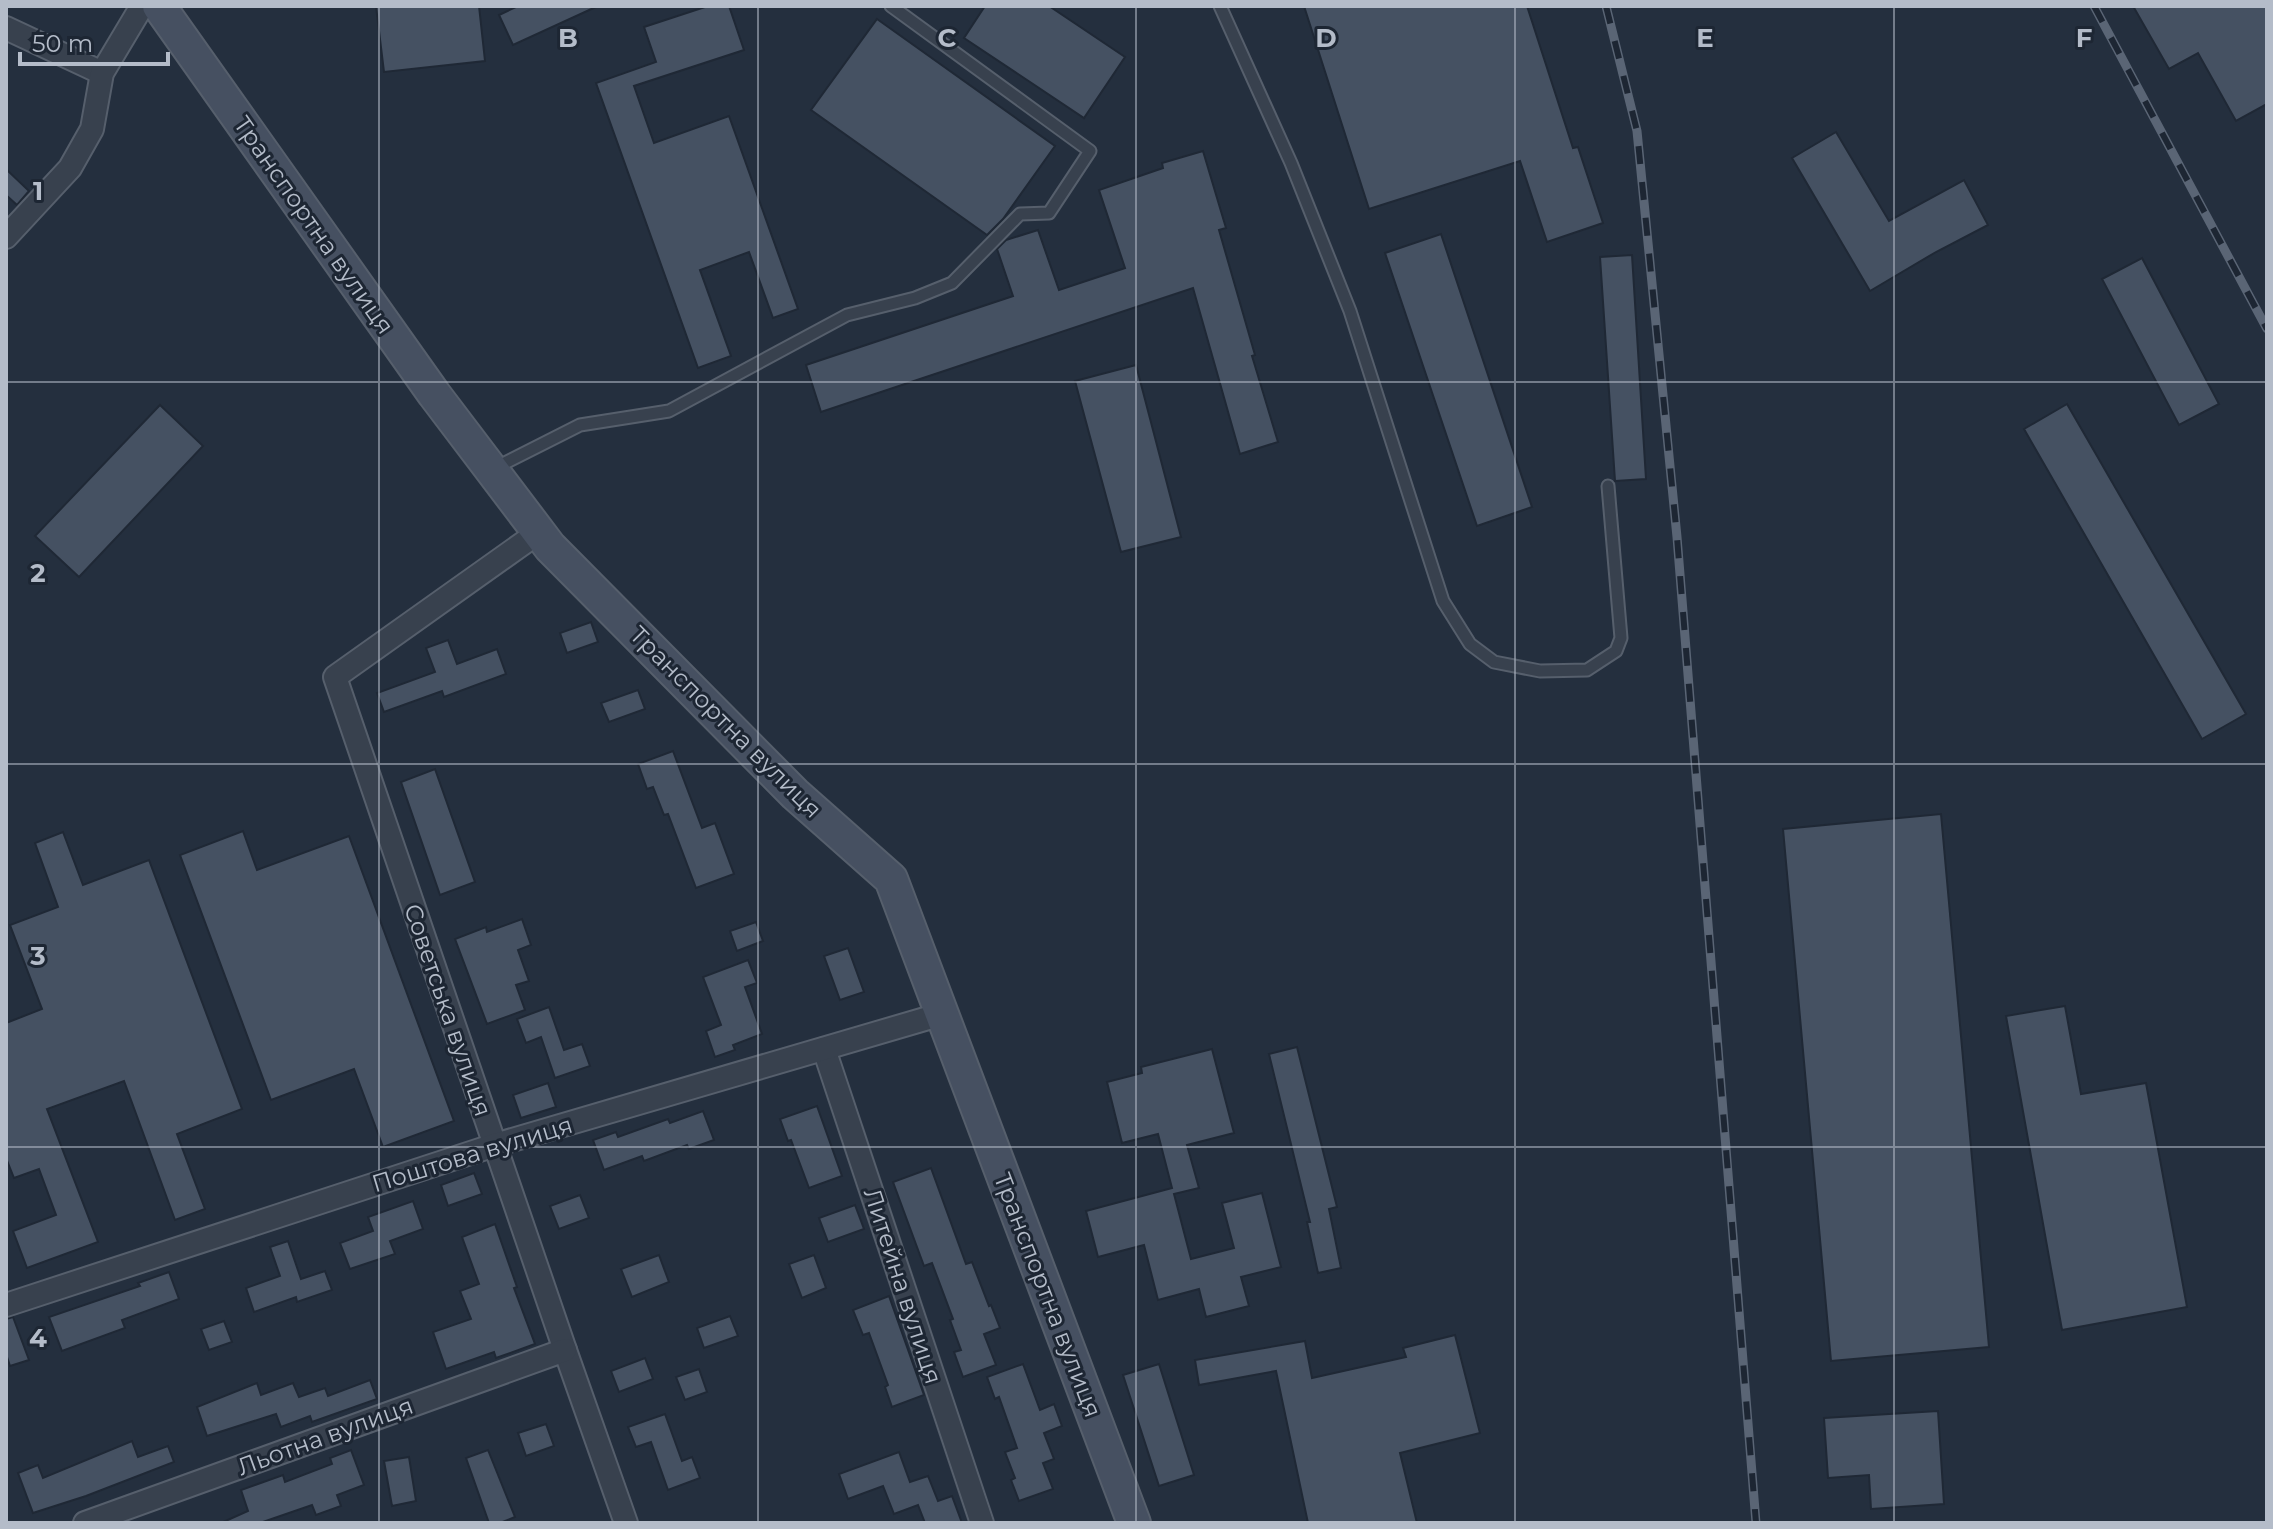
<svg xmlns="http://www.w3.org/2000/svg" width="2273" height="1529" font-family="Montserrat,sans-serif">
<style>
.building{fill:#455162;stroke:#1f2835;stroke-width:2}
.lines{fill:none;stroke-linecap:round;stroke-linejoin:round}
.lane-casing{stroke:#565f6c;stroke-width:15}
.street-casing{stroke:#565f6c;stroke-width:26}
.secondary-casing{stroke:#565f6c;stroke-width:36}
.lane{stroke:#38414e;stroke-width:11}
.street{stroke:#38414e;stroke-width:22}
.secondary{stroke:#465061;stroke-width:32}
.rail-casing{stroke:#5a6575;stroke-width:9}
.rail{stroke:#1d2633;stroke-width:6;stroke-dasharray:18;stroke-linecap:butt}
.grid{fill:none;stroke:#b4bcc9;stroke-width:2;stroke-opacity:0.55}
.labels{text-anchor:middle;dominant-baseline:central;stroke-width:6;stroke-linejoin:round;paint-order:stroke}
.street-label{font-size:24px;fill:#b4bcc9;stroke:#1d2633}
.grid-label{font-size:26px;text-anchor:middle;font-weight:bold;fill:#b4bcc9;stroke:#1d2633;stroke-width:6;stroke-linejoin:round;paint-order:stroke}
</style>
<rect width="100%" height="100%" fill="#242f3e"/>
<!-- building -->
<g class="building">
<path d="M 376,6 L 479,6 L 485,61 L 384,72 Z"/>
<path d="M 518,6 L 598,6 L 513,45 L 499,15 Z"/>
<path d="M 708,6 L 729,6 L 744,50 L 634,86 L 654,143 L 729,116 L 798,309 L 773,318 L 749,252 L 700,270 L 731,356 L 698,368 L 596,83 L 656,62 L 644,27 Z"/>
<path d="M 985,6 L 1049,6 L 1125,57 L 1084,118 L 964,38 Z"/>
<path d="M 1304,6 L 1527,6 L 1573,148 L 1578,147 L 1603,223 L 1547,242 L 1520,161 L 1369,209 Z"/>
<path d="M 2133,6 L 2267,6 L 2267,104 L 2236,121 L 2198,53 L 2169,69 Z"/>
<path d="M 877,19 L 1055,146 L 1003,219 L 987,235 L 811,110 Z"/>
<path d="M 1836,132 L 1889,221 L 1964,180 L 1988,225 L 1936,252 L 1870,291 L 1792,158 Z"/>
<path d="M 1203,151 L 1226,228 L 1219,230 L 1255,355 L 1252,356 L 1278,442 L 1240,454 L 1193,288 L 821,412 L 806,365 L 1013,296 L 997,249 L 1006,240 L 1038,230 L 1059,290 L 1125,268 L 1099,190 L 1163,168 L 1162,163 Z"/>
<path d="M 6,169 L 29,191 L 17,205 L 6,195 Z"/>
<path d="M 1441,234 L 1532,507 L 1477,526 L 1385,253 Z"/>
<path d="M 1632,255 L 1646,479 L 1615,481 L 1600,257 Z"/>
<path d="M 2142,258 L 2219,404 L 2179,425 L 2102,279 Z"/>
<path d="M 1136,365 L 1181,537 L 1121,552 L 1075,381 Z"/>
<path d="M 2067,404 L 2246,714 L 2202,739 L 2024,429 Z"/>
<path d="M 160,405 L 203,446 L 79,577 L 35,536 Z"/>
<path d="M 591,622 L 598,642 L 567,653 L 560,633 Z"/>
<path d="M 448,640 L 457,664 L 497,649 L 506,674 L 444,697 L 442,691 L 384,712 L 377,693 L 435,672 L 426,648 Z"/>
<path d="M 638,690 L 645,709 L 609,722 L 601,703 Z"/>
<path d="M 673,751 L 702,828 L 715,823 L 734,874 L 696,888 L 668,814 L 664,815 L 653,787 L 647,789 L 638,764 Z"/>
<path d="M 435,769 L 475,882 L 440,895 L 401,782 Z"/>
<path d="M 1941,814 L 1989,1347 L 1831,1361 L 1783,829 Z"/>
<path d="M 243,831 L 257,870 L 349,836 L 454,1121 L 383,1147 L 354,1069 L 271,1100 L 180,855 Z"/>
<path d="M 63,832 L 83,885 L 149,860 L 242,1109 L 177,1134 L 205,1209 L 175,1220 L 124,1081 L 47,1109 L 98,1242 L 27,1268 L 13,1231 L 56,1215 L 39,1169 L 14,1178 L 6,1158 L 6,1023 L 42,1009 L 10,925 L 58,907 L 35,843 Z"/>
<path d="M 522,919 L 531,945 L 518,950 L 529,981 L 516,985 L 525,1010 L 487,1024 L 455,939 L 486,927 L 487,932 Z"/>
<path d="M 756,922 L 763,941 L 737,951 L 730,931 Z"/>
<path d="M 848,948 L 864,992 L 840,1000 L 824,956 Z"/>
<path d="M 748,960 L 757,983 L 745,987 L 762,1034 L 733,1045 L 735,1050 L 715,1057 L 706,1031 L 721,1025 L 703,977 Z"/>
<path d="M 2065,1006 L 2081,1094 L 2146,1083 L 2187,1307 L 2062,1330 L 2006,1016 Z"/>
<path d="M 549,1007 L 564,1050 L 582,1044 L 590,1066 L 555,1078 L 541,1037 L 526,1043 L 517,1019 Z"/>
<path d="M 1297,1047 L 1337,1207 L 1329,1209 L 1341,1268 L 1318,1273 L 1307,1222 L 1310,1222 L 1269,1054 Z"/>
<path d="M 1212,1049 L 1234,1133 L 1187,1145 L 1199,1188 L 1174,1194 L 1191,1259 L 1234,1248 L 1222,1203 L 1262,1193 L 1281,1267 L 1241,1277 L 1249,1306 L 1206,1317 L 1199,1289 L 1158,1300 L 1144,1245 L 1098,1257 L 1086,1211 L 1172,1188 L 1158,1134 L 1122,1143 L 1107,1082 L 1142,1073 L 1141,1067 Z"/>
<path d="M 548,1083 L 556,1107 L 521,1118 L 513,1095 Z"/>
<path d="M 817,1106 L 842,1176 L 809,1188 L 791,1140 L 788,1141 L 780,1119 Z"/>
<path d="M 703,1111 L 714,1140 L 689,1149 L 687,1145 L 644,1161 L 642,1156 L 604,1170 L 593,1140 L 616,1132 L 618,1137 L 668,1119 L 670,1123 Z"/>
<path d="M 931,1168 L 966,1264 L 972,1262 L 989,1306 L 991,1305 L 1000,1328 L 984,1334 L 996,1365 L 963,1377 L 954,1352 L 961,1350 L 950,1320 L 953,1319 L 932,1263 L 924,1266 L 893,1182 Z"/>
<path d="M 474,1173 L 482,1194 L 448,1206 L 441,1185 Z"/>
<path d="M 580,1195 L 589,1218 L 559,1229 L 550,1206 Z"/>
<path d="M 413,1201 L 423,1229 L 390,1241 L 395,1254 L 350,1269 L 340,1243 L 373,1231 L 368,1217 Z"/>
<path d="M 855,1205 L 864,1229 L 828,1242 L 819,1218 Z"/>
<path d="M 495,1224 L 517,1287 L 514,1288 L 535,1344 L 496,1358 L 494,1352 L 446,1369 L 433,1332 L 471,1319 L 460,1291 L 479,1284 L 462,1237 Z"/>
<path d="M 288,1241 L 301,1279 L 325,1271 L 332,1290 L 297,1302 L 296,1297 L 254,1312 L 246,1288 L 280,1276 L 270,1247 Z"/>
<path d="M 659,1255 L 669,1282 L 632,1297 L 621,1269 Z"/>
<path d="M 814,1255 L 826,1288 L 802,1298 L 789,1264 Z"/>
<path d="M 169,1272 L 179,1299 L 122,1320 L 125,1328 L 62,1351 L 49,1317 L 140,1286 L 138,1283 Z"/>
<path d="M 889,1296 L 924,1395 L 892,1407 L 885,1387 L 888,1385 L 869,1333 L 863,1335 L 853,1310 Z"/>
<path d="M 730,1316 L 738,1336 L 704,1348 L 697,1328 Z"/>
<path d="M 13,1317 L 29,1360 L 10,1366 L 6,1354 L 6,1319 Z"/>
<path d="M 224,1321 L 232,1342 L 209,1350 L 201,1329 Z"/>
<path d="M 1455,1335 L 1480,1433 L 1400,1453 L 1417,1523 L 1308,1523 L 1276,1371 L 1199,1385 L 1195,1360 L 1305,1341 L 1312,1378 L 1406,1357 L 1403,1348 Z"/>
<path d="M 645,1358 L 653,1379 L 619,1392 L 611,1371 Z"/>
<path d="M 1023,1364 L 1040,1410 L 1054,1404 L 1062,1426 L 1044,1433 L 1054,1459 L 1043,1463 L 1053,1489 L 1019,1501 L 1011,1480 L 1015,1478 L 1005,1452 L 1017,1448 L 999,1397 L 995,1399 L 987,1377 Z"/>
<path d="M 1159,1364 L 1194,1475 L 1159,1486 L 1123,1375 Z"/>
<path d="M 699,1369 L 707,1392 L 685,1400 L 676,1377 Z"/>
<path d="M 370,1380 L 377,1399 L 312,1422 L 310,1416 L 281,1427 L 276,1414 L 207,1436 L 197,1407 L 257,1383 L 261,1395 L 293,1383 L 299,1397 L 325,1388 L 328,1396 Z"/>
<path d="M 1938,1411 L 1944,1504 L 1871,1509 L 1869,1475 L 1828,1478 L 1824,1418 Z"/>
<path d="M 665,1414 L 682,1461 L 692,1457 L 700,1478 L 668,1490 L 651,1442 L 636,1447 L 628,1427 Z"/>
<path d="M 546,1424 L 554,1446 L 526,1456 L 518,1433 Z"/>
<path d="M 132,1441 L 138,1457 L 168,1446 L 174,1462 L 86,1496 L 33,1513 L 18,1473 L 38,1465 L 43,1478 Z"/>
<path d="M 351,1450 L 364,1485 L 337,1495 L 341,1506 L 316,1515 L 312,1505 L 260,1523 L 221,1523 L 248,1511 L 241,1490 L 283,1475 L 285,1482 L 332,1464 L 330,1458 Z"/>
<path d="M 488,1450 L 515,1517 L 500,1523 L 489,1523 L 466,1458 Z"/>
<path d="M 899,1452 L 910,1482 L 928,1476 L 938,1501 L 952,1496 L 962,1523 L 925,1523 L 918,1505 L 894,1514 L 883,1486 L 848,1499 L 839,1474 Z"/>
<path d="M 409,1457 L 416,1501 L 392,1506 L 384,1461 Z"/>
</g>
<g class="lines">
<!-- lane casing -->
<g class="lane-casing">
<g id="lane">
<path d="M 1220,6 L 1291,163 L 1350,311 L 1443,601 L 1470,644 L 1494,662 L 1540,671 L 1587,670 L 1616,651 L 1621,638 L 1608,486"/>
<path d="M 495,468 L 580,425 L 669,411 L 847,315 L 915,298 L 952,283 L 1020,214 L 1049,213 L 1090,151 L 891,6"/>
</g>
</g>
<!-- street casing -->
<g class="street-casing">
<g id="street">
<path d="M 6,28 L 102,73"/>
<path d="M 6,237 L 70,168 L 92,129 L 102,73 L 142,6"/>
<path d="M 539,532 L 335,677 L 565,1350 L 626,1523"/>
<path d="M 824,1049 L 982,1523"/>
<path d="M 6,1305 L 495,1145 L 942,1014"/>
<path d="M 85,1523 L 565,1350"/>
</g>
</g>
<!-- secondary casing -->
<g class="secondary-casing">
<path id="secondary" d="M 159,6 L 434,394 L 550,547 L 795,794 L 891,879 L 1134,1523"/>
</g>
<!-- lane -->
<use href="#lane" class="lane"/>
<!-- street -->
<use href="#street" class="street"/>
<!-- secondary -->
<use href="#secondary" class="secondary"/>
<!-- rail casing -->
<g class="rail-casing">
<g id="rail">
<path d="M 1606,6 L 1637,131 L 1677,537 L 1756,1523"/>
<path d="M 2094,6 L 2267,329"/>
</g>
</g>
<!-- rail -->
<use href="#rail" class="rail"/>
</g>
<!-- grid -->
<path class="grid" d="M 379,6 L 379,1523M 758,6 L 758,1523M 1136,6 L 1136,1523M 1515,6 L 1515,1523M 1894,6 L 1894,1523M 6,382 L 2267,382M 6,764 L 2267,764M 6,1147 L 2267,1147"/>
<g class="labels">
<!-- street labels -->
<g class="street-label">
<text transform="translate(314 225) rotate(55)">Транспортна вулиця</text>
<text transform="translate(726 722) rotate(45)">Транспортна вулиця</text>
<text transform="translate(448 1010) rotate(71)">Советська вулиця</text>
<text transform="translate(472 1154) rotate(-17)">Поштова вулиця</text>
<text transform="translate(903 1286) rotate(72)">Литейна вулиця</text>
<text transform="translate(1048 1295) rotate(69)">Транспортна вулиця</text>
<text transform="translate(325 1436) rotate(-20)">Льотна вулиця</text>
</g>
</g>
<g class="grid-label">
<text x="568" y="47">B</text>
<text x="947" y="47">C</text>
<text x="1326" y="47">D</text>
<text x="1705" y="47">E</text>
<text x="2084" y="47">F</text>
<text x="38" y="200">1</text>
<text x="38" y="582">2</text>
<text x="38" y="965">3</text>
<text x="38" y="1347">4</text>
</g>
<!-- border -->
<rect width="2273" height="1529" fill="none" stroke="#b4bcc9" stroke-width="16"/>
<!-- scale -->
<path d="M20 52v12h148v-12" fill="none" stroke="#b4bcc9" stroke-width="4"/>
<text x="32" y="52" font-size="24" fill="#b4bcc9" stroke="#1d2633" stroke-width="6" paint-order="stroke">50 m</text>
</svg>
